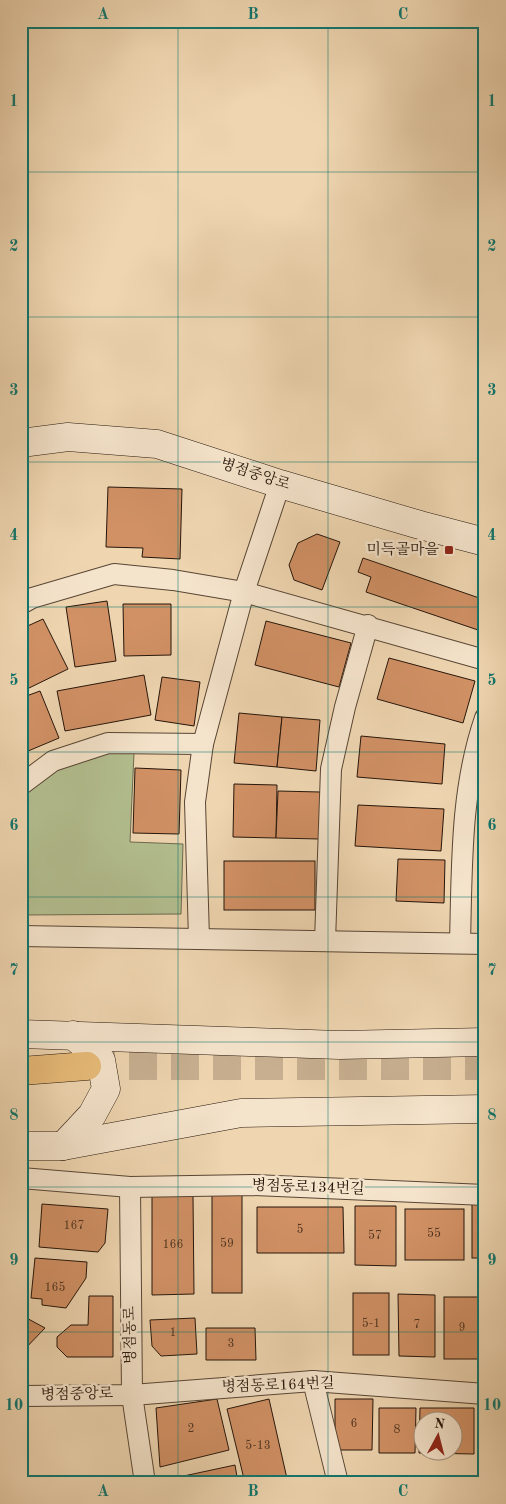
<svg xmlns="http://www.w3.org/2000/svg" width="506" height="1504" font-family="'Old Standard TT','Noto Serif KR',serif">
<style>
.green{fill:#b3bf90;stroke:#6c6a4d}
.building{fill:#d19165;stroke:#25150a;fill-rule:evenodd}
.lines{fill:none;stroke-linecap:round;stroke-linejoin:round}
.highway-tunnel{stroke:#c7af90;stroke-width:28;stroke-dasharray:28 14;stroke-linecap:butt}
.street-casing{stroke:#584534;stroke-width:22}
.secondary-casing{stroke:#25150a;stroke-width:29}
.highway-casing{stroke:#25150a;stroke-width:29}
.street{stroke:#f5e4cc;stroke-width:20}
.secondary{stroke:#f5e4cc;stroke-width:28}
.highway{stroke:#e8bb78;stroke-width:28}
.grid{fill:none;stroke:#0f766e;stroke-width:1;stroke-opacity:0.55}
.poi-dot{fill:#8f2418;stroke:#f5e4cc;stroke-width:2}
.labels{text-anchor:middle;dominant-baseline:central;stroke-width:5;stroke-linejoin:round;paint-order:stroke}
.number-label{font-size:12px;fill:#503421}
.street-label{font-size:15px;fill:#25150a;stroke:#f5e4cc}
.poi-label{font-size:15px;fill:#25150a;stroke:#f5e4cc;text-anchor:end}
.neatline{fill:none;stroke:#0f766e;stroke-width:2}
.grid-label{font-size:16px;text-anchor:middle;font-weight:bold;fill:#0f766e}
</style>
<rect width="100%" height="100%" fill="#efd6b1"/>
<filter id="stains"><feTurbulence type="fractalNoise" baseFrequency=".004" numOctaves="4"/><feColorMatrix values="0 0 0 0 .2 0 0 0 0 .09 0 0 0 0 .02 0 0 0 .5 -.17"/></filter>
<radialGradient id="worn" r=".72"><stop offset=".6" stop-color="#630" stop-opacity="0"/><stop offset="1" stop-color="#630" stop-opacity=".3"/></radialGradient>
<!-- green -->
<path class="green" d="M 112,751 L 134,753 L 130,842 L 183,844 L 181,914 L 21,915 L 21,797 L 54,769 Z"/>
<!-- building -->
<g class="building">
<path d="M 108,487 L 182,489 L 180,559 L 142,557 L 143,548 L 106,547 Z"/>
<path d="M 317,534 L 340,542 L 322,590 L 294,580 L 289,565 L 298,543 Z"/>
<path d="M 363,558 L 485,600 L 485,621 L 481,631 L 366,592 L 371,577 L 358,572 Z"/>
<path d="M 107,601 L 116,661 L 75,667 L 66,607 Z"/>
<path d="M 123,604 L 171,604 L 171,655 L 124,656 Z"/>
<path d="M 43,619 L 68,669 L 27,689 L 21,678 L 21,629 Z"/>
<path d="M 266,621 L 351,643 L 339,687 L 255,665 Z"/>
<path d="M 389,658 L 475,681 L 463,723 L 377,699 Z"/>
<path d="M 144,675 L 151,715 L 65,731 L 57,691 Z"/>
<path d="M 162,677 L 200,682 L 194,726 L 155,720 Z"/>
<path d="M 40,691 L 59,738 L 21,754 L 21,698 Z"/>
<path d="M 239,713 L 282,717 L 277,767 L 234,763 Z"/>
<path d="M 282,717 L 320,720 L 316,771 L 277,767 Z"/>
<path d="M 361,736 L 445,744 L 442,784 L 357,777 Z"/>
<path d="M 135,768 L 181,770 L 179,834 L 133,833 Z"/>
<path d="M 234,784 L 277,785 L 276,838 L 233,837 Z"/>
<path d="M 278,791 L 320,792 L 319,839 L 276,838 Z"/>
<path d="M 358,805 L 444,809 L 441,851 L 355,846 Z"/>
<path d="M 398,859 L 445,860 L 444,903 L 396,901 Z"/>
<rect x="224" y="861" width="91" height="49"/>
<rect x="212" y="1195" width="30" height="98"/>
<path d="M 152,1196 L 193,1196 L 194,1294 L 152,1295 Z"/>
<path d="M 21,1199 L 25,1199 L 24,1285 L 21,1283 Z"/>
<path d="M 42,1204 L 108,1209 L 105,1243 L 98,1252 L 39,1247 Z"/>
<rect x="472" y="1204" width="13" height="54"/>
<path d="M 355,1206 L 396,1206 L 396,1266 L 355,1265 Z"/>
<path d="M 257,1207 L 343,1207 L 344,1253 L 257,1253 Z"/>
<rect x="405" y="1209" width="59" height="51"/>
<path d="M 35,1258 L 87,1262 L 86,1278 L 66,1308 L 42,1305 L 42,1299 L 31,1298 Z"/>
<rect x="353" y="1293" width="36" height="62"/>
<path d="M 398,1294 L 435,1295 L 435,1357 L 399,1356 Z"/>
<path d="M 89,1296 L 113,1296 L 113,1357 L 67,1357 L 57,1347 L 57,1337 L 71,1325 L 88,1325 Z"/>
<rect x="444" y="1297" width="36" height="62"/>
<path d="M 21,1315 L 45,1328 L 21,1353 Z"/>
<path d="M 195,1318 L 197,1354 L 161,1356 L 152,1346 L 150,1320 Z"/>
<path d="M 206,1328 L 255,1328 L 256,1360 L 206,1360 Z"/>
<path d="M 217,1399 L 229,1450 L 160,1467 L 156,1408 Z"/>
<path d="M 269,1399 L 288,1483 L 245,1483 L 227,1409 Z"/>
<path d="M 335,1399 L 373,1399 L 372,1450 L 335,1450 Z"/>
<path d="M 21,1404 L 24,1404 L 25,1453 L 21,1453 Z"/>
<path d="M 379,1408 L 416,1408 L 415,1453 L 379,1453 Z"/>
<path d="M 420,1408 L 474,1408 L 474,1454 L 419,1453 ZM 424,1422 L 454,1422 L 454,1452 L 424,1452 Z"/>
<path d="M 235,1465 L 238,1483 L 165,1483 L 165,1480 Z"/>
</g>
<g class="lines">
<!-- highway-tunnel -->
<path class="highway-tunnel" d="M 87,1066 L 485,1066"/>
<!-- street casing -->
<g class="street-casing">
<g id="street">
<path d="M 21,604 L 32,598 L 114,574 L 173,580 L 244,592 L 485,660"/>
<path d="M 21,785 L 53,761 L 108,743 L 203,744"/>
<path d="M 21,936 L 485,944"/>
<path d="M 199,939 L 195,802 L 203,744 L 244,592 L 280,484"/>
<path d="M 325,941 L 331,769 L 345,707 L 368,625"/>
<path d="M 460,943 C 462,868 460,790 485,718"/>
<path d="M 21,1178 L 130,1187 L 253,1185 L 485,1195"/>
<path d="M 130,1187 L 132,1395 L 145,1483"/>
<path d="M 313,1381 L 338,1483"/>
<path d="M 21,1396 L 132,1395 L 313,1381 L 485,1394"/>
</g>
</g>
<!-- secondary casing -->
<g class="secondary-casing">
<g id="secondary">
<path d="M 21,443 L 68,437 L 157,444 L 280,484 L 420,525 L 485,542"/>
<path d="M 21,1034 L 339,1045 L 485,1042"/>
<path d="M 21,1146 L 63,1146 L 241,1113 L 485,1109"/>
<path d="M 63,1146 L 92,1115 L 106,1089 L 101,1060 L 73,1035"/>
</g>
</g>
<!-- highway casing -->
<g class="highway-casing">
<path id="highway" d="M 21,1071 L 87,1066"/>
</g>
<!-- street -->
<use href="#street" class="street"/>
<!-- secondary -->
<use href="#secondary" class="secondary"/>
<!-- highway -->
<use href="#highway" class="highway"/>
</g>
<!-- grid -->
<path class="grid" d="M 178,21 L 178,1483M 328,21 L 328,1483M 21,172 L 485,172M 21,317 L 485,317M 21,462 L 485,462M 21,607 L 485,607M 21,752 L 485,752M 21,897 L 485,897M 21,1042 L 485,1042M 21,1187 L 485,1187M 21,1332 L 485,1332"/>
<!-- markers -->
<rect class="poi-dot" x="444" y="545" width="10" height="10" rx="2.5"/>
<g class="labels">
<!-- number labels -->
<g class="number-label">
<text x="74" y="1226">167</text>
<text x="300" y="1230">5</text>
<text x="434" y="1234">55</text>
<text x="375" y="1236">57</text>
<text x="227" y="1244">59</text>
<text x="173" y="1245">166</text>
<text x="55" y="1288">165</text>
<text x="371" y="1324">5-1</text>
<text x="417" y="1325">7</text>
<text x="462" y="1328">9</text>
<text x="173" y="1333">1</text>
<text x="231" y="1344">3</text>
<text x="354" y="1424">6</text>
<text x="191" y="1429">2</text>
<text x="397" y="1430">8</text>
<text x="258" y="1446">5-13</text>
</g>
<!-- street labels -->
<g class="street-label">
<text transform="translate(255 475) rotate(18)">병점중앙로</text>
<text transform="translate(308 1188) rotate(2)">병점동로134번길</text>
<text transform="translate(131 1335) rotate(-91)">병점동로</text>
<text transform="translate(278 1386) rotate(-2)">병점동로164번길</text>
<text transform="translate(77 1395) rotate(-1)">병점중앙로</text>
</g>
<!-- poi labels -->
<g class="poi-label">
<text x="439" y="550">미득골마을</text>
</g>
</g>
<!-- margin -->
<rect width="506" height="1504" fill="none" stroke="#efd6b1" stroke-width="55"/>
<!-- north arrow -->
<g transform="translate(438 1436) rotate(7)"><circle r="24" fill="#f5e4cc" stroke="#a2917e"/>
<path d="M0-4L9 19L0 12L-9 19Z" fill="#8f2418"/>
<text y="-8" font-size="14" font-weight="bold" text-anchor="middle" fill="#25150a">N</text>
</g>
<rect x="28" y="28" width="450" height="1448" class="neatline"/>
<g class="grid-label">
<text x="103" y="19">A</text>
<text x="253" y="19">B</text>
<text x="403" y="19">C</text>
<text x="14" y="106">1</text>
<text x="492" y="106">1</text>
<text x="14" y="251">2</text>
<text x="492" y="251">2</text>
<text x="14" y="395">3</text>
<text x="492" y="395">3</text>
<text x="14" y="540">4</text>
<text x="492" y="540">4</text>
<text x="14" y="685">5</text>
<text x="492" y="685">5</text>
<text x="14" y="830">6</text>
<text x="492" y="830">6</text>
<text x="14" y="975">7</text>
<text x="492" y="975">7</text>
<text x="14" y="1120">8</text>
<text x="492" y="1120">8</text>
<text x="14" y="1265">9</text>
<text x="492" y="1265">9</text>
<text x="14" y="1410">10</text>
<text x="492" y="1410">10</text>
<text x="103" y="1496">A</text>
<text x="253" y="1496">B</text>
<text x="403" y="1496">C</text>
</g>
<rect width="100%" height="100%" filter="url(#stains)"/>
<rect width="100%" height="100%" fill="url(#worn)"/>
</svg>
